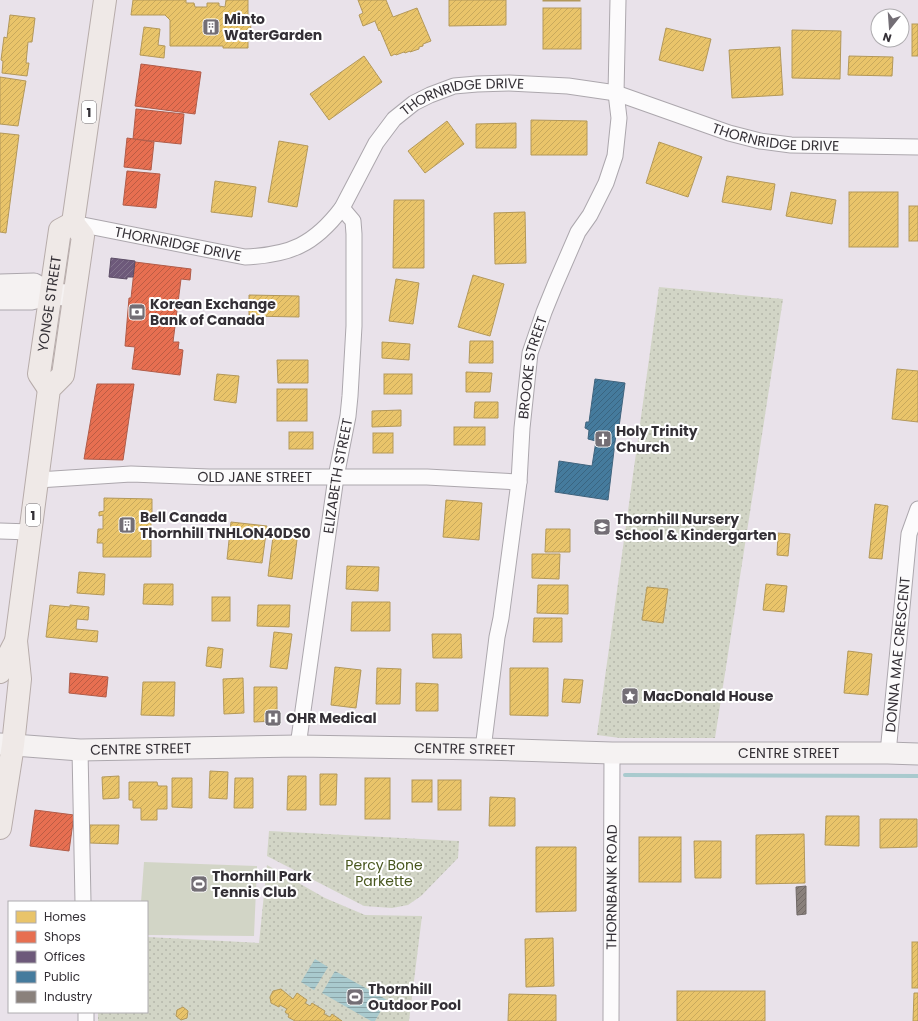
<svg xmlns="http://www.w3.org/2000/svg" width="918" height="1021" font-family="Poppins,sans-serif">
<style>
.grass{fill:url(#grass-dots)}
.garden{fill:#d2d5c6}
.water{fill:url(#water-rules)}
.homes{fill:url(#homes-hatch);stroke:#b3985a}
.shops{fill:url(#shops-hatch);stroke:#b15c49}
.offices{fill:url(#offices-hatch);stroke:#5c4d66}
.public{fill:url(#public-hatch);stroke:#40647e}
.industry{fill:url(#industry-hatch);stroke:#706967}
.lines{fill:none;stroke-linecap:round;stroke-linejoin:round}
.stream{stroke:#a9cace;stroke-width:4}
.minor-casing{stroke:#aca7ad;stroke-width:17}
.secondary-casing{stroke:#aca7ad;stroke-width:23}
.primary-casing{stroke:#b7acaa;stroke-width:24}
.minor{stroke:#fcfbfc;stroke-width:15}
.secondary{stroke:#f5f2f2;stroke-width:21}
.primary{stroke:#efe9e7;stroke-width:22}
.labels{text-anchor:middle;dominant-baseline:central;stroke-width:4;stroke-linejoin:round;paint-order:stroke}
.shield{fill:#fff;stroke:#716e72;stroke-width:1}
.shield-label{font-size:13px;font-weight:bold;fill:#343036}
.poi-label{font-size:14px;font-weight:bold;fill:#343036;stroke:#fff;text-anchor:start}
.street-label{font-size:14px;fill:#343036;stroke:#fff}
.park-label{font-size:14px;fill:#49571f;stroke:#fff}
</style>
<defs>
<pattern id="grass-dots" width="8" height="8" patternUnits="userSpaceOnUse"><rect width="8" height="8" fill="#d2d5c6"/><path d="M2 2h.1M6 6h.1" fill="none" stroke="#b5b7ab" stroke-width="1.8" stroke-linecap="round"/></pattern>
<pattern id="water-rules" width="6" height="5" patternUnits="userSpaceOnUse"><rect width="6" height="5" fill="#a9cace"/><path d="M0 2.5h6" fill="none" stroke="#8aa4a8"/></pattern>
<pattern id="homes-hatch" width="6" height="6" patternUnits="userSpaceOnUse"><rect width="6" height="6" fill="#e9c46a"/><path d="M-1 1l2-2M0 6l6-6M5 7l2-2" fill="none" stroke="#c8a95c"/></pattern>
<pattern id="shops-hatch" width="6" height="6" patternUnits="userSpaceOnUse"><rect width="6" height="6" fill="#e76f51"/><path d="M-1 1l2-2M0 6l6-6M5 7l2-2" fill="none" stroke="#bc5c44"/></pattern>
<pattern id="offices-hatch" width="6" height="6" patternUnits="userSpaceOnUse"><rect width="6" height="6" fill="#6d597a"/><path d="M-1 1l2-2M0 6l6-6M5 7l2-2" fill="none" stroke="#82738c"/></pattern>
<pattern id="public-hatch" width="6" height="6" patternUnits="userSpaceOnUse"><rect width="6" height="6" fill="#457b9d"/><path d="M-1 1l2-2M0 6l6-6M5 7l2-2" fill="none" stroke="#3a6581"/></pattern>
<pattern id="industry-hatch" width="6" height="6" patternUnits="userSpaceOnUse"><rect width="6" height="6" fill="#8a817c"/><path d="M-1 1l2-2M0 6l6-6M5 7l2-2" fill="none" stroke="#726a66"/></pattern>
</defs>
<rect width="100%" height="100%" fill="#e9e2ea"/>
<!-- grass -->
<g class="grass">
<path d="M 659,287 L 783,299 L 715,738 L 620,738 L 597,735 Z"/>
<path d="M 269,831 L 459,841 L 458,858 L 421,896 L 408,905 L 392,908 L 364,906 L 267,856 Z"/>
<path d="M 267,865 L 325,898 L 365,915 L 422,916 L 409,1021 L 98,1021 L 98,1012 L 147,1012 L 148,937 L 259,943 Z"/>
</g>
<!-- garden -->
<path class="garden" d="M 144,862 L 257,866 L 254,936 L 147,935 L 147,902 L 141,902 Z"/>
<!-- water -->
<g class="water">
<path d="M 315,959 L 328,967 L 314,990 L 301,982 Z"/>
<path d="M 335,971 L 387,1000 L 375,1021 L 371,1021 L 322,993 Z"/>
</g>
<!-- homes -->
<g class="homes">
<path d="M 133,0 L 186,0 L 186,3 L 194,3 L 195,7 L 207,7 L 207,3 L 219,3 L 219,6 L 225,7 L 226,0 L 248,0 L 248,15 L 250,15 L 251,32 L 248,32 L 248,48 L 223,48 L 223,46 L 170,46 L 170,20 L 165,15 L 131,15 Z"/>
<path d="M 358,0 L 386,0 L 393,17 L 417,8 L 431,41 L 423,44 L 423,46 L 419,47 L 419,49 L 410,52 L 410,51 L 405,53 L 404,52 L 396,55 L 395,54 L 391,56 L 380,30 L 379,31 L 375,21 L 363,26 L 359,15 L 363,13 Z"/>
<path d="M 449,0 L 506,0 L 506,25 L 449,26 Z"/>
<rect x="543" y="0" width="37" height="1"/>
<rect x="543" y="8" width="38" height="41"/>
<path d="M 10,15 L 35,18 L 32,42 L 28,42 L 26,63 L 29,63 L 27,76 L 2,73 L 3,61 L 1,60 L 4,37 L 7,38 Z"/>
<rect x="912" y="24" width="6" height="32"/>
<path d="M 144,27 L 160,29 L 158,45 L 165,46 L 164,58 L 140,55 Z"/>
<path d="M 666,28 L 711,39 L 703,71 L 659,60 Z"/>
<path d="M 792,30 L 841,31 L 840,79 L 792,78 Z"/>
<path d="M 780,47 L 783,95 L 732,98 L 729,50 Z"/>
<path d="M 364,56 L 382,82 L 329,120 L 310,94 Z"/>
<path d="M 849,56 L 893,57 L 892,76 L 848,75 Z"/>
<path d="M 0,77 L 26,81 L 18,126 L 0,124 Z"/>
<path d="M 531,120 L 587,121 L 587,155 L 531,155 Z"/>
<path d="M 447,121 L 464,144 L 425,173 L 408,151 Z"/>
<path d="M 516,123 L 516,148 L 476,148 L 476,124 Z"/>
<path d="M 0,133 L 19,135 L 6,233 L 0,232 Z"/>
<path d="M 279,141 L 308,146 L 297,207 L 268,202 Z"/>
<path d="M 659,142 L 702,157 L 688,197 L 646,183 Z"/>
<path d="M 727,176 L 775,184 L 771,210 L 722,202 Z"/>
<path d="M 215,181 L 256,187 L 252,217 L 211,212 Z"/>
<path d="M 791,192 L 836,200 L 832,224 L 786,216 Z"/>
<rect x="849" y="192" width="49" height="55"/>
<path d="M 394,200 L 424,200 L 424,268 L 393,268 Z"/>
<rect x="909" y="206" width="9" height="35"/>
<path d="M 525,212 L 526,263 L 495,264 L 494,213 Z"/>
<path d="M 473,275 L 504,284 L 490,336 L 458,327 Z"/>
<path d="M 396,279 L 419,283 L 413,324 L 389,321 Z"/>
<path d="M 249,295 L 299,296 L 299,317 L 249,316 Z"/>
<path d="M 470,341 L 493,341 L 493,363 L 469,363 Z"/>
<path d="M 382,342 L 410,344 L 409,360 L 382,358 Z"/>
<path d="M 277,360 L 308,360 L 308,383 L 278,383 Z"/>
<path d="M 897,369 L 918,371 L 918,422 L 892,419 Z"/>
<path d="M 466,372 L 492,373 L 490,392 L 466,392 Z"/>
<path d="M 217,374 L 239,376 L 236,403 L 214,400 Z"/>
<rect x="384" y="374" width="28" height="20"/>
<rect x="277" y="389" width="30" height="32"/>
<path d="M 475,402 L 498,402 L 498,418 L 474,418 Z"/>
<path d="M 401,410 L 401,426 L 372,427 L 372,411 Z"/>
<rect x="454" y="427" width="31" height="18"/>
<rect x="289" y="432" width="24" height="17"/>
<rect x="373" y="433" width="20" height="20"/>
<path d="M 104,498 L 152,499 L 152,515 L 164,515 L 164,522 L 151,521 L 151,557 L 103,557 L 103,543 L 97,543 L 98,529 L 103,529 L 103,515 L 99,516 L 99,512 L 104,511 Z"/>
<path d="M 446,500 L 482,503 L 479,540 L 443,537 Z"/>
<path d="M 875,504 L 888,506 L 882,559 L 869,558 Z"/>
<path d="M 231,522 L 267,526 L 262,563 L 227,559 Z"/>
<path d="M 274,529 L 298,532 L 292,579 L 268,576 Z"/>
<path d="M 546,529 L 570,529 L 570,552 L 545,552 Z"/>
<path d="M 778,533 L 790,534 L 788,556 L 777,555 Z"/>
<path d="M 532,554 L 560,554 L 559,579 L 532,578 Z"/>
<path d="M 347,566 L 379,567 L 378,591 L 346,589 Z"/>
<path d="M 79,572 L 105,574 L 104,595 L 77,593 Z"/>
<path d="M 144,584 L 173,584 L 173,605 L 143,604 Z"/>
<path d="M 766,584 L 787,586 L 784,612 L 763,610 Z"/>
<path d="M 538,585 L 568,585 L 568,614 L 537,613 Z"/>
<path d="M 647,587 L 668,589 L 663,623 L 642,620 Z"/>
<rect x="212" y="597" width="18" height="24"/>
<path d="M 352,602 L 390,602 L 390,631 L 351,631 Z"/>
<path d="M 50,605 L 70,607 L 70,605 L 89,607 L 88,620 L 77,619 L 76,629 L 98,631 L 97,642 L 46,637 Z"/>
<path d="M 258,605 L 290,605 L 289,627 L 257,626 Z"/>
<path d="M 534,618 L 562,618 L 562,642 L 533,642 Z"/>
<path d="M 274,632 L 292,634 L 287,669 L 270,667 Z"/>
<path d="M 432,634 L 461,634 L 462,658 L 433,658 Z"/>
<path d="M 208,647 L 223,649 L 221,668 L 206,666 Z"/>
<path d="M 848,651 L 872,654 L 868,695 L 844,693 Z"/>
<path d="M 335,667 L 361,670 L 356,708 L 331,705 Z"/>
<path d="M 377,668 L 401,669 L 400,704 L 376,704 Z"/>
<path d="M 510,668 L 548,668 L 548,716 L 510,715 Z"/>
<path d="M 243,678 L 244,713 L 224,714 L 223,679 Z"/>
<path d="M 564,679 L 583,680 L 580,703 L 562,702 Z"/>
<path d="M 143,682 L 175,682 L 174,716 L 141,715 Z"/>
<path d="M 416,683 L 438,684 L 438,711 L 416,711 Z"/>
<path d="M 254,687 L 277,687 L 277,721 L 254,722 Z"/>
<path d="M 210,771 L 228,772 L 227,799 L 209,798 Z"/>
<path d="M 320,774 L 337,774 L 336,805 L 320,805 Z"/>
<path d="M 119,776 L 119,798 L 103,799 L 102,777 Z"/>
<path d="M 288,776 L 306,776 L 306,810 L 287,810 Z"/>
<path d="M 172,778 L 192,778 L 192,808 L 172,807 Z"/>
<path d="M 235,778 L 253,778 L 253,808 L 234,808 Z"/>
<rect x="365" y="778" width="25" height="41"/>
<rect x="412" y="780" width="20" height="22"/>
<rect x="438" y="780" width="23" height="30"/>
<path d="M 129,782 L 157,782 L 158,786 L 167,786 L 167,809 L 157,809 L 157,820 L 141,820 L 141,808 L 133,808 L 133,800 L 129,800 Z"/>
<path d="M 490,797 L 515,798 L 515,826 L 489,826 Z"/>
<path d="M 826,816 L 859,816 L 859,846 L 825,845 Z"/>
<path d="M 880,819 L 917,819 L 917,847 L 880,848 Z"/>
<path d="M 90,825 L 119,825 L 118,844 L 90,843 Z"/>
<path d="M 804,834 L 805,883 L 756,884 L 756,835 Z"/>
<rect x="639" y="837" width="42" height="45"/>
<path d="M 694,841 L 721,841 L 721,878 L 695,878 Z"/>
<path d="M 536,847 L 576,847 L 576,911 L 536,912 Z"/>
<path d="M 553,938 L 554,986 L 526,987 L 525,939 Z"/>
<rect x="912" y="942" width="6" height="46"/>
<path d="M 281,989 L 293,999 L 297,993 L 307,1000 L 305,1003 L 310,1006 L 312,1003 L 325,1011 L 324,1014 L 330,1017 L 332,1014 L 342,1021 L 295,1021 L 288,1017 L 289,1015 L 285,1012 L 287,1009 L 280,1005 L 279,1007 L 271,1003 L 270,997 L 273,991 Z"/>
<rect x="677" y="991" width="88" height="30"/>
<path d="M 914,993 L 918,993 L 918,1021 L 913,1021 Z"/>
<path d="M 509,994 L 556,995 L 556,1021 L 508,1021 Z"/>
<path d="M 183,1007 L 188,1011 L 187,1018 L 181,1020 L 176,1016 L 177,1010 Z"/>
</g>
<!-- shops -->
<g class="shops">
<path d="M 141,64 L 201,72 L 195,114 L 135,106 Z"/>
<path d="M 136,109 L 184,114 L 181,144 L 133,139 Z"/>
<path d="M 127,138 L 154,142 L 151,170 L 124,167 Z"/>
<path d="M 127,171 L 160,174 L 156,208 L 123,205 Z"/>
<path d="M 135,262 L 191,269 L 190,280 L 181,279 L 173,342 L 179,342 L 178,349 L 183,350 L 180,375 L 132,369 L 135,347 L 125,346 L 129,298 L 131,298 Z"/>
<path d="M 97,384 L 134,384 L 123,460 L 84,459 Z"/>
<path d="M 70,673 L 108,677 L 106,697 L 69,693 Z"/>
<path d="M 35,810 L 74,815 L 69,851 L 30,846 Z"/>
</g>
<!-- offices -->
<path class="offices" d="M 111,258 L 135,261 L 133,277 L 127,277 L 127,279 L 109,277 Z"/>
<!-- public -->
<path class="public" d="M 595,379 L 625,383 L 618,434 L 616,434 L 608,500 L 555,492 L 559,461 L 592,466 L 596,441 L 588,439 L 589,430 L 585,428 L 586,422 L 589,422 Z"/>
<!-- industry -->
<path class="industry" d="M 806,886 L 806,914 L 797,915 L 796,887 Z"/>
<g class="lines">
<!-- stream -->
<path class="stream" d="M 625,775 L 918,776"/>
<!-- minor casing -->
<g class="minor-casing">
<g id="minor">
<path id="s1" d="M 73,223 L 245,257 C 290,255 314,245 342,208 L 376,143 L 394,119 L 414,103 L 430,95 L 454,86 L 477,84 L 509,83 L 568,86 L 616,93 L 729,133 L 760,141 L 791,145 L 918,147"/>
<path id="s2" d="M 38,480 L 131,474 L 209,477 L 427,477 L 519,482"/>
<path d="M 0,531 L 31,532"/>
<path id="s3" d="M 298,746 L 336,477 L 348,416 L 350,396 L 354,326 L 354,234 L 353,221 L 342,208"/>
<path id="s4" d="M 483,749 L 497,637 L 501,618 L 519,482 L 522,428 L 530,353 L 544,312 L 555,285 L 578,232 L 590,215 L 606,183 L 615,156 L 619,118 L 616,93 L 618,0"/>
<path d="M 80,750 L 83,902"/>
<path id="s5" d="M 888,753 L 909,534 L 918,509"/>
<path d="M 86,1012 L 86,1021"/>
<path id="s6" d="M 611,1021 L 612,753"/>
</g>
</g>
<!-- secondary casing -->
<g class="secondary-casing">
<g id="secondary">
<path d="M 0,285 L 34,284 L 51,294"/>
<path d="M 0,299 L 31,299 L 51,294 L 67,295"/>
<path id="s7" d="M 0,744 L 80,750 L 298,746 L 483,749 L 612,753 L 888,753 L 918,754"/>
</g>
</g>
<!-- primary casing -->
<g class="primary-casing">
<g id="primary">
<path id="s8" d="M 49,389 L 39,374 L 60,230 L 73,223"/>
<path d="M 0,672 L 16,641"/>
<path d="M 0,828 L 13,745 L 20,679 L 16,641 L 49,389 L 63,375 L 83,236 L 73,223 L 105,0"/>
</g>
</g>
<!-- minor -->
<use href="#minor" class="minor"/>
<!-- secondary -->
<use href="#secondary" class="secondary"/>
<!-- primary -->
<use href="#primary" class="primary"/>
</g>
<!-- icons -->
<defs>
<g id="building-square" transform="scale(0.9)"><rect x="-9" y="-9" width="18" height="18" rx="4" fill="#736e75" stroke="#fff"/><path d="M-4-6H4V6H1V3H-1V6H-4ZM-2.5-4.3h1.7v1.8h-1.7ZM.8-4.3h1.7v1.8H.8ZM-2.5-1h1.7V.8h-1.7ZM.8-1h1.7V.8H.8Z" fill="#fff"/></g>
<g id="bank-square" transform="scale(0.9)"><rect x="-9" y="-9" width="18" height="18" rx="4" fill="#736e75" stroke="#fff"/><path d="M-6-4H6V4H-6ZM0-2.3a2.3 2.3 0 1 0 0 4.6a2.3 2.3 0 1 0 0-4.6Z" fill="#fff"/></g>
<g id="church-square" transform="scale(0.9)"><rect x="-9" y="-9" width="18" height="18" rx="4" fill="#736e75" stroke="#fff"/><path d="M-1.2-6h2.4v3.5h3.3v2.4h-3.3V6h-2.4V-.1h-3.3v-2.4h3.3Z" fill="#fff"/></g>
<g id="school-square" transform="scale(0.9)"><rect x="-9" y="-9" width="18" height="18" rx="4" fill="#736e75" stroke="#fff"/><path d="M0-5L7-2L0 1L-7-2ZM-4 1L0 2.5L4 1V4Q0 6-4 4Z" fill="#fff"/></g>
<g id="sight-square" transform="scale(0.9)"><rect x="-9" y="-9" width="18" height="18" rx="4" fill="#736e75" stroke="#fff"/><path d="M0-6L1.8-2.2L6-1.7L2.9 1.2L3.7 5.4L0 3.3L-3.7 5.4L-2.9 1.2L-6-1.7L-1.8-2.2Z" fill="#fff"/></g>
<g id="hospital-square" transform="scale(0.9)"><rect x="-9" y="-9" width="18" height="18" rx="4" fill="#736e75" stroke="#fff"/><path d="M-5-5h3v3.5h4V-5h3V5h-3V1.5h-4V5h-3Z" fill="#fff"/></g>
<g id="stadium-square" transform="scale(0.9)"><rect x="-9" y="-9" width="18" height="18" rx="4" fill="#736e75" stroke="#fff"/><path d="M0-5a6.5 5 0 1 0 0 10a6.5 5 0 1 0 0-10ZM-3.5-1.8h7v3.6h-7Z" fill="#fff"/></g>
</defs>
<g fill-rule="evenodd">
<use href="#building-square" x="211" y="27"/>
<use href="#bank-square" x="137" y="312"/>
<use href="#church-square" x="603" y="439"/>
<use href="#building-square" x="127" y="525"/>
<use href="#school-square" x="602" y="527"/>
<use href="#sight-square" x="630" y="696"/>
<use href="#hospital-square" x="273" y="718"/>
<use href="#stadium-square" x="199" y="884"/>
<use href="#stadium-square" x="355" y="997"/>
</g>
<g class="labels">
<!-- shield labels -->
<g class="shield">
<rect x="82" y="101" width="14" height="22" rx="3"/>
<rect x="26" y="504" width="14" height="22" rx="3"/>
</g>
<g class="shield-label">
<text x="89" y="112">1</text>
<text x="33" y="515">1</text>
</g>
<!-- poi labels -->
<g class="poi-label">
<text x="224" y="19">Minto<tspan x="224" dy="16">WaterGarden</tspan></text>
<text x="150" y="304">Korean Exchange<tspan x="150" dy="16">Bank of Canada</tspan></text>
<text x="616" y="431">Holy Trinity<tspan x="616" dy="16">Church</tspan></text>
<text x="140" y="517">Bell Canada<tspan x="140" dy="16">Thornhill TNHLON40DS0</tspan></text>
<text x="615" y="519">Thornhill Nursery<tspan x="615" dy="16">School &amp; Kindergarten</tspan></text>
<text x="643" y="696">MacDonald House</text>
<text x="286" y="718">OHR Medical</text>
<text x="212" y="876">Thornhill Park<tspan x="212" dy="16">Tennis Club</tspan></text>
<text x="368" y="989">Thornhill<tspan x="368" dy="16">Outdoor Pool</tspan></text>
</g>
<!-- street labels -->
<g class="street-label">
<text stroke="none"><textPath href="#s1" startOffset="467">THORNRIDGE DRIVE</textPath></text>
<text stroke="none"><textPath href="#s1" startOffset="791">THORNRIDGE DRIVE</textPath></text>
<text stroke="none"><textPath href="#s1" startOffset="107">THORNRIDGE DRIVE</textPath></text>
<text stroke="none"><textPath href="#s8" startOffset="89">YONGE STREET</textPath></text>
<text stroke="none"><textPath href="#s4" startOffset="385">BROOKE STREET</textPath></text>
<text stroke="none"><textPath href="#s3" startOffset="273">ELIZABETH STREET</textPath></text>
<text stroke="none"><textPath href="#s2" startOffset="217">OLD JANE STREET</textPath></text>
<text stroke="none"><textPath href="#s5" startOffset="99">DONNA MAE CRESCENT</textPath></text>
<text stroke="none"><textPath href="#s7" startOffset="141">CENTRE STREET</textPath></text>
<text stroke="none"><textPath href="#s7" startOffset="465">CENTRE STREET</textPath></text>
<text stroke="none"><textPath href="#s7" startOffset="789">CENTRE STREET</textPath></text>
<text stroke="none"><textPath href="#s6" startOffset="134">THORNBANK ROAD</textPath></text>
</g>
<!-- park labels -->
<g class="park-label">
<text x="384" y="865">Percy Bone<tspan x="384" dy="16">Parkette</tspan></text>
</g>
</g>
<!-- legend -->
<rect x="8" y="901" width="140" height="112" fill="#ffffff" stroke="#aeacaf"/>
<rect x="16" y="911" width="20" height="12" fill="#e9c46a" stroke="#aeacaf"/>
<text x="44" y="921" font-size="12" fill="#343036">Homes</text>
<rect x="16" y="931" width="20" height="12" fill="#e76f51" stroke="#aeacaf"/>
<text x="44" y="941" font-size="12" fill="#343036">Shops</text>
<rect x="16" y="951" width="20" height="12" fill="#6d597a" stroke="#aeacaf"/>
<text x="44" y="961" font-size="12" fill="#343036">Offices</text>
<rect x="16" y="971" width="20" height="12" fill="#457b9d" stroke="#aeacaf"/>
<text x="44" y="981" font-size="12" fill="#343036">Public</text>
<rect x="16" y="991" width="20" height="12" fill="#8a817c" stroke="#aeacaf"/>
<text x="44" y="1001" font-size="12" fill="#343036">Industry</text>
<!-- north arrow -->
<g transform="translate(890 28) rotate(197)"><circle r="19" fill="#ffffff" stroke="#aeacaf"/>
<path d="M0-3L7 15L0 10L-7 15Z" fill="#736e75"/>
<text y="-6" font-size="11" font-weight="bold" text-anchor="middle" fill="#343036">N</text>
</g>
</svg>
